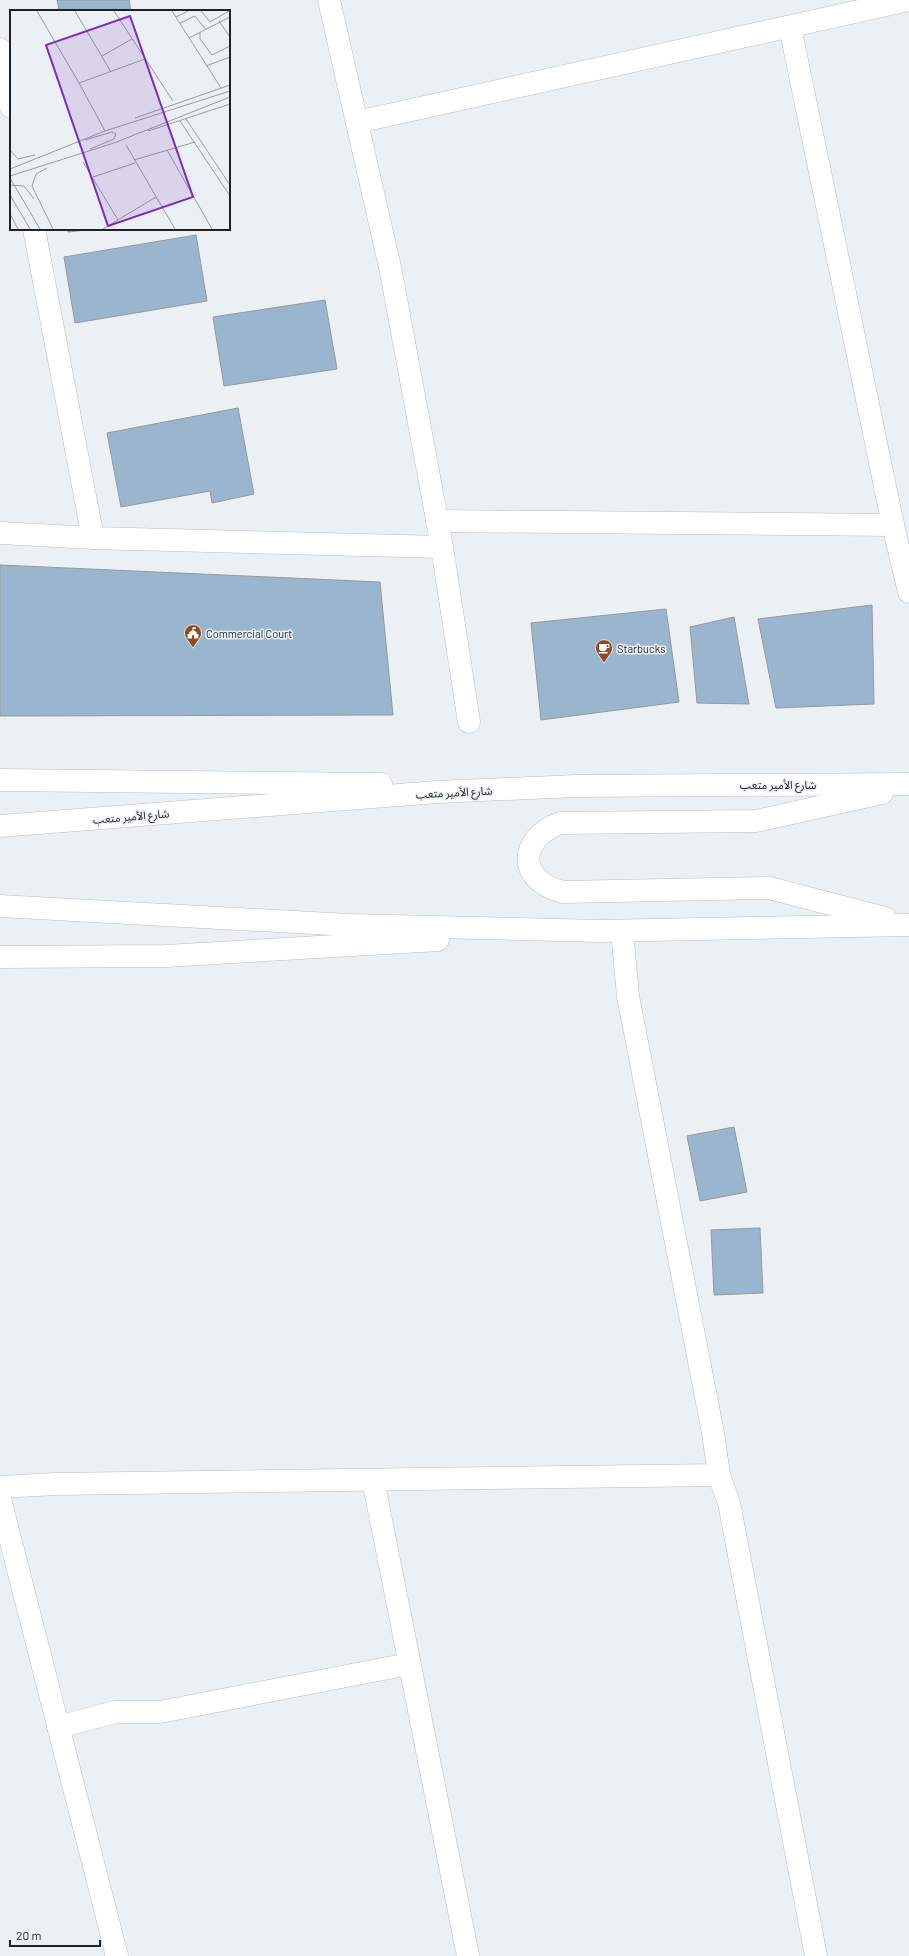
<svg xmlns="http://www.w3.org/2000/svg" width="909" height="1956" font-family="Barlow,'Noto Sans Arabic',sans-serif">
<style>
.building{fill:#9ab6cf;stroke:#95999d}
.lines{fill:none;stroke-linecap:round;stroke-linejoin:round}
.minor-casing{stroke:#b9bec2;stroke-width:23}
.major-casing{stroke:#b9bec2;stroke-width:23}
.minor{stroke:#fff;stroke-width:22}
.major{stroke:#fff;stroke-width:22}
.labels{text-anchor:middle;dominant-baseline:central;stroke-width:3;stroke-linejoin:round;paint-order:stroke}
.poi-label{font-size:11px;fill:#1f2122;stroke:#ebf0f4;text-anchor:start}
.street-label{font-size:11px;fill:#1f2122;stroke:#ebf0f4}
.inset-road{fill:none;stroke:#999da0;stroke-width:1}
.view{fill:#7b2cbf;fill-opacity:0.15;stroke:#7b2cbf;stroke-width:2}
.inset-edge{fill:none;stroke:#1f2122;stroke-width:2}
</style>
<rect width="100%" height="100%" fill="#ebf0f4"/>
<!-- building -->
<g class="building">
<path d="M 57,0 L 129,0 L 131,11 L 46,11 L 59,9 Z"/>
<path d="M 68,229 L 94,229 L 68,232 Z"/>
<path d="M 196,235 L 207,301 L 75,323 L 64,257 Z"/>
<path d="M 325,300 L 337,369 L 224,386 L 213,317 Z"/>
<path d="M 238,408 L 254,494 L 212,503 L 210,491 L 121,507 L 107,433 Z"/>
<path d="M 0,565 L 380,582 L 393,715 L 0,716 Z"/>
<path d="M 872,605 L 874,704 L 776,708 L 758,619 Z"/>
<path d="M 666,609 L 679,702 L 541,720 L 531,623 Z"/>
<path d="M 734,617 L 749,704 L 697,703 L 690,627 Z"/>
<path d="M 734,1127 L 747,1192 L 700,1201 L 687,1136 Z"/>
<path d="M 760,1228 L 763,1293 L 714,1295 L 711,1230 Z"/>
</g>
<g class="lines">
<!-- minor casing -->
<g class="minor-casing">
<g id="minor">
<path d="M 329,0 L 391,272 L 442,547 L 469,722"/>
<path d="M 790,27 L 893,525 L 909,592"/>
<path d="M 0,49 L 11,107"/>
<path d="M 357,122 L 909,0"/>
<path d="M 34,229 L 93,538"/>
<path d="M 437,521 L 893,525"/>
<path d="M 0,533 L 93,538 L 442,547"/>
<path d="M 719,1475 L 729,1503 L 816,1956"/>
<path d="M 373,1480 L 468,1956"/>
<path d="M 0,1487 L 55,1484 L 719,1475 L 713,1433 L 628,996 L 622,931"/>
<path d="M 0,1499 L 117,1956"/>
<path d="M 58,1727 L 115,1712 L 160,1712 L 409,1664"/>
</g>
</g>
<!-- major casing -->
<g class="major-casing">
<g id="major">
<path d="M 0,780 L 381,784"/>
<path d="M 882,793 L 756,821 L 560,823 C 518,839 517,881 563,892 L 769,888 L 885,918"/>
<path d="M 0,826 L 437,792 L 576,786 L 909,784"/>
<path d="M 0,906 L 349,925 L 600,931 L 909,925"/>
<path d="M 0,957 L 166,956 L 438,940"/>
</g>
</g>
<!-- minor -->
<use href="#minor" class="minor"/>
<!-- major -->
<use href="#major" class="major"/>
</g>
<!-- icons -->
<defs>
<g id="civic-pin" transform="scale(0.9)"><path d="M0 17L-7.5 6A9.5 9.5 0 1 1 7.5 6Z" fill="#904a21" stroke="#ebf0f4"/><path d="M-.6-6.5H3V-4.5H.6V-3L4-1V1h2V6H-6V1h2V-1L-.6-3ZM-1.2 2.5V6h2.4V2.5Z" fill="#fff"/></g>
<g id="cafe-pin" transform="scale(0.9)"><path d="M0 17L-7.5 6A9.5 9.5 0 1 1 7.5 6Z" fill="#904a21" stroke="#ebf0f4"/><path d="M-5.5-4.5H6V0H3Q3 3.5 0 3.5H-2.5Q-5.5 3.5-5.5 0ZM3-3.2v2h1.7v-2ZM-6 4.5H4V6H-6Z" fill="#fff"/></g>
</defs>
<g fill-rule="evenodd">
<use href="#civic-pin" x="193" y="633"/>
<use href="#cafe-pin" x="604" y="648"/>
</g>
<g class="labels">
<!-- poi labels -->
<g class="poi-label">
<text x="206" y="633">Commercial Court</text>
<text x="617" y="648">Starbucks</text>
</g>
<!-- street labels -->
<g class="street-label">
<text x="778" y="784">شارع الأمير متعب</text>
<text transform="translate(454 792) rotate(-3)">شارع الأمير متعب</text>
<text transform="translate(131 816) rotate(-5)">شارع الأمير متعب</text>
</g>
</g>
<!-- overview -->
<g transform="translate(10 10)">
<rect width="220" height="220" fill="#ebf0f4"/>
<path class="inset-road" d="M 27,1 L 69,73M 65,1 L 101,62M 104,1 L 163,91M 162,1 L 211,78M 191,1 L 200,12 L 219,1M 166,7 L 178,1M 209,11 L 220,27M 170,13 L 185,6 L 196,20M 190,23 L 190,29 L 202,45 L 220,36M 179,28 L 220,7M 92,46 L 122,29M 196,56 L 220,47M 125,108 L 220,75M 176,109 L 220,175M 170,111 L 220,186M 95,121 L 69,73 L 135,49M 138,121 L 220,94M 75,130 L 102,122 L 106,124 L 104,129 L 80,139M 116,135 L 165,219M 0,140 L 8,149 L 25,145M 157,140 L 202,219M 124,150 L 185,132M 73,152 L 108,210M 37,158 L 26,164 L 22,176 L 43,219M 0,159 L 95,121 L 220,81M 0,166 L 104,133 L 220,87M 83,167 L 125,153M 0,168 L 30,219M 0,175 L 14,176 L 24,189M 0,185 L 20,219M 0,204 L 8,219M 93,219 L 146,187"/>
<path class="view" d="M 120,6 L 183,187 L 98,216 L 36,35 Z"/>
<rect width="220" height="220" class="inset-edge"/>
</g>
<!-- scale -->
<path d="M10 1940v6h90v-6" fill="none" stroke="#1f2122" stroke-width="2"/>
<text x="16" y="1940" font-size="12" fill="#1f2122" stroke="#ebf0f4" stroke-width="3" paint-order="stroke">20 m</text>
</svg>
